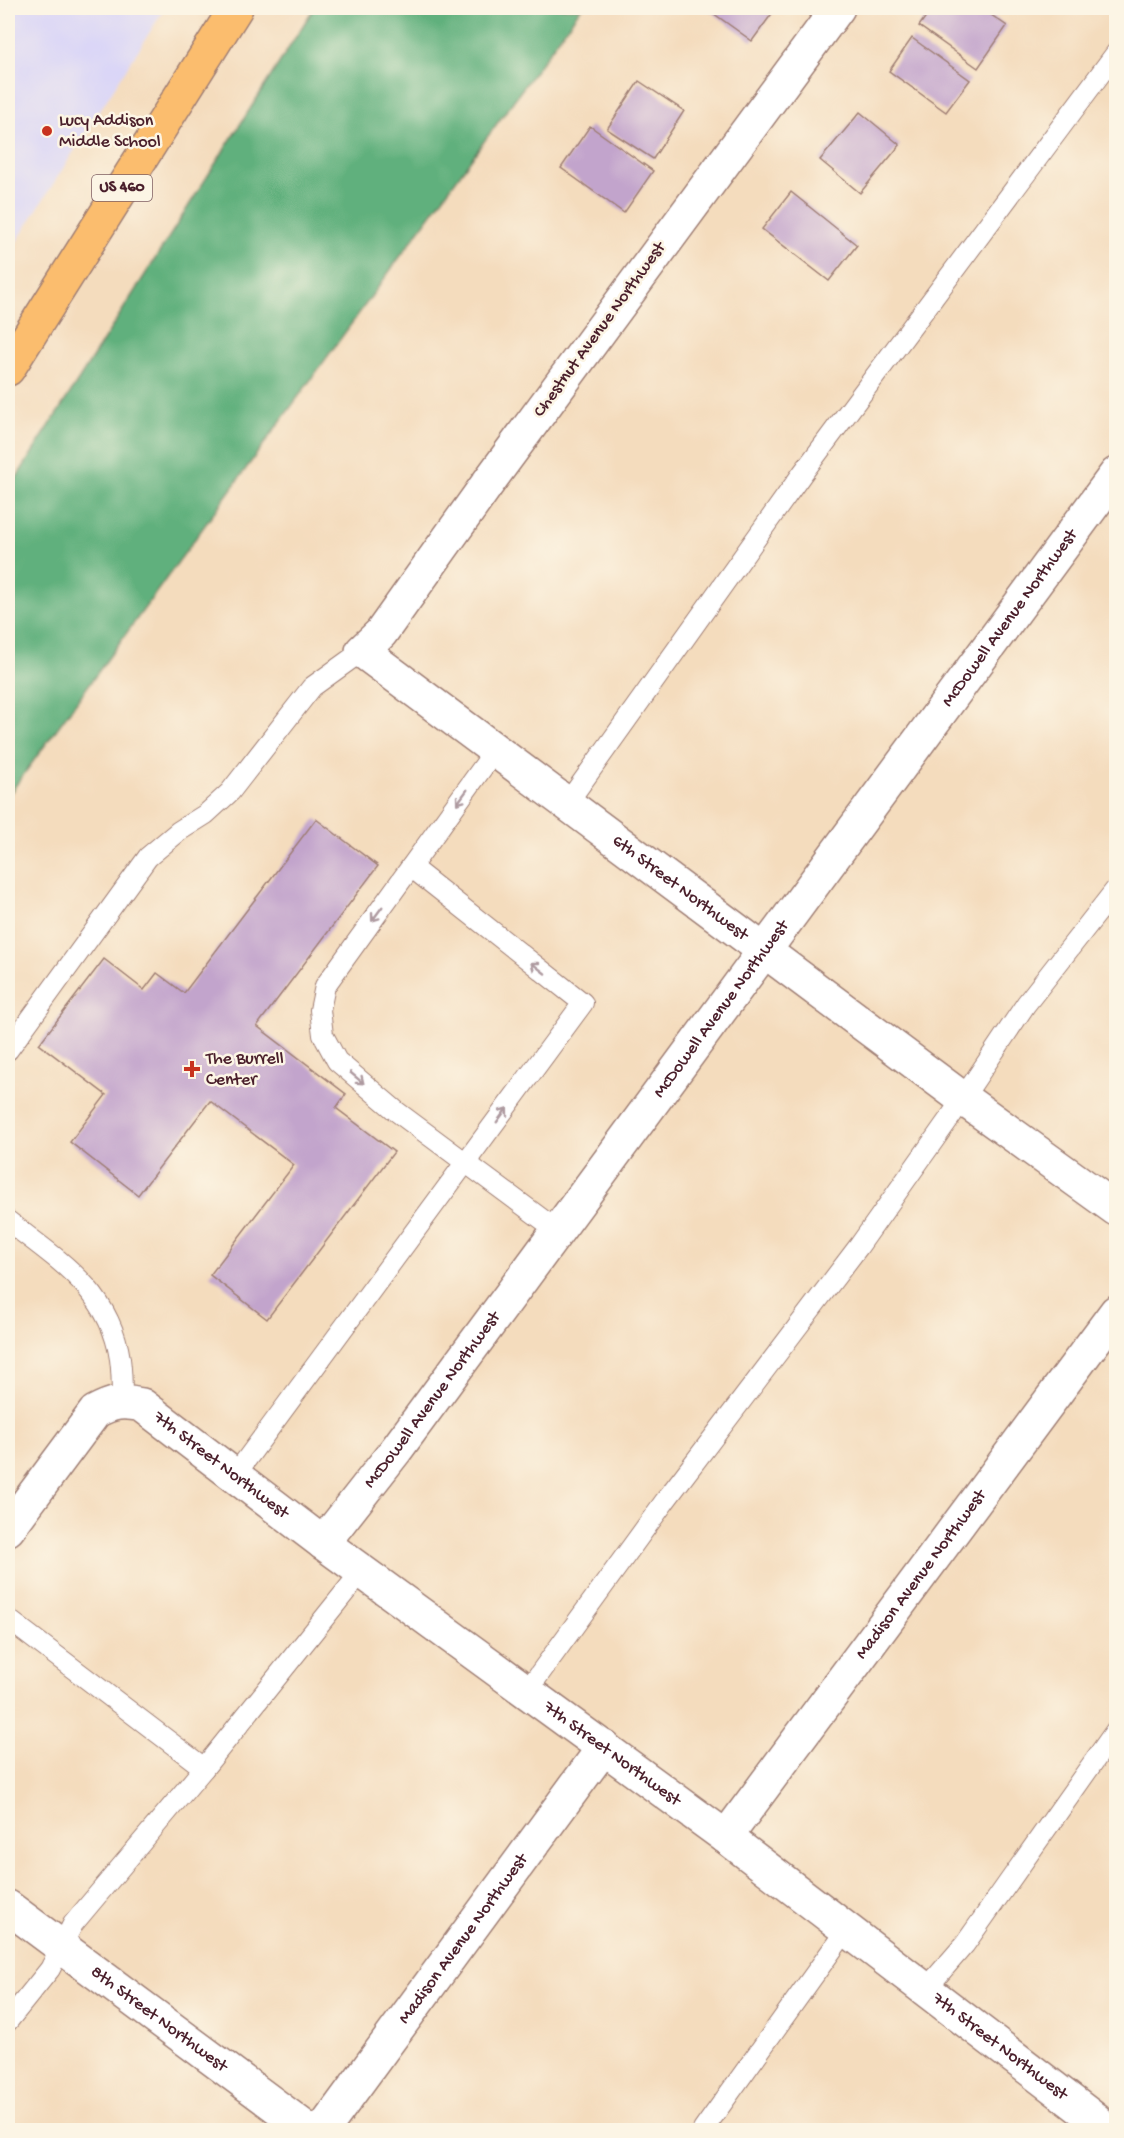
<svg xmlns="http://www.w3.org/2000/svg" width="1124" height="2138" font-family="'Gochi Hand',sans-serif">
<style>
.built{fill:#dad6f7}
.forest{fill:#60b07d;stroke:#556854;stroke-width:1.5}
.building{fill:#c2a4cc}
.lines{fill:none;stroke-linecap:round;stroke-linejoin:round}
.service-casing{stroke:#9f7e74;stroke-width:22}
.minor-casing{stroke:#9f7e74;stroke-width:36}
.primary-casing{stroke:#9f7e74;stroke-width:36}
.service{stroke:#fff;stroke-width:20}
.minor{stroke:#fff;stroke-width:33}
.primary{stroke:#fbbd6e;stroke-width:33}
.oneway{stroke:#ae9aa0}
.poi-dot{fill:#c8321e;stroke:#fcf5e5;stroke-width:2}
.labels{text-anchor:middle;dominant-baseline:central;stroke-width:5;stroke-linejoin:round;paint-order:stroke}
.shield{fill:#fcf5e5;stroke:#7f5f63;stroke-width:1.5}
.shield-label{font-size:16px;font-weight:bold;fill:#4a1f2b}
.poi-label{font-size:18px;fill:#4a1f2b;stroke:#fcf5e5;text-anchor:start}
.street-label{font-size:18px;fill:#4a1f2b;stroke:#fcf5e5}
</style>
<rect width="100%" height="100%" fill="#fcf5e5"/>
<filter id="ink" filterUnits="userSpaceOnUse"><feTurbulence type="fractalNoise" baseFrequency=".0167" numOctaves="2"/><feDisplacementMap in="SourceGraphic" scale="12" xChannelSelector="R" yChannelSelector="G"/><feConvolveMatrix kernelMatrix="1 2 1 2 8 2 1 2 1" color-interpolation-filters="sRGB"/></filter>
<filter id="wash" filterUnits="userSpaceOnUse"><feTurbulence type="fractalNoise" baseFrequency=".008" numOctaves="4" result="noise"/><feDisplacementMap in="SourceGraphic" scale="24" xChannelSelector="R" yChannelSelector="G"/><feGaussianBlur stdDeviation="1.35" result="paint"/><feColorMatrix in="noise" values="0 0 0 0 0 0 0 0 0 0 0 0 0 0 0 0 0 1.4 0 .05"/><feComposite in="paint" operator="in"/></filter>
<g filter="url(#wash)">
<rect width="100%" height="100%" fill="#f4dcbd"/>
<!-- built -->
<path class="built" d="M 8,8 L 165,8 L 8,255 Z"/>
<!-- forest -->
<path class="forest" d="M 314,8 L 581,8 L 8,796 L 8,491 Z"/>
<g id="blocks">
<!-- building -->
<g class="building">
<path d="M 706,8 L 776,8 L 752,41 Z"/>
<path d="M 932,8 L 981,8 L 1007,26 L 978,68 L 919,26 Z"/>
<path d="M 912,38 L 970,80 L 946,112 L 889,71 Z"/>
<path d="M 639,81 L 684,111 L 653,159 L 607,129 Z"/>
<path d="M 860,112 L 900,145 L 860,193 L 820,160 Z"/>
<path d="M 590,126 L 653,171 L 624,213 L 561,168 Z"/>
<path d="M 791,192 L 857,245 L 829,281 L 762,229 Z"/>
<path d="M 316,819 L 378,866 L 257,1026 L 346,1094 L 336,1108 L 394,1152 L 267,1319 L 210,1275 L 294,1165 L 210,1101 L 138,1195 L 70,1142 L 106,1095 L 39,1044 L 104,959 L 144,990 L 157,973 L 184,993 Z"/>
</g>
</g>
</g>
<g filter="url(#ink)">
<use href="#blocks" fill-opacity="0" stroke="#9f7e74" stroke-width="1.5"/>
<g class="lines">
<!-- service casing -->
<g class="service-casing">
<g id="service">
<path d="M 496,749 L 325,986 L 320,1010 L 323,1035 L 337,1061 L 396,1111 L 558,1231"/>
<path d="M 568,802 L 802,474 L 1116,53"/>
<path d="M 8,1050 L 148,857 L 179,831 L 206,814 L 230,792 L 312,687 L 362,651"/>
<path d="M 8,1221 C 58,1260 110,1291 120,1359 C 122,1373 122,1387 122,1401"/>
<path d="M 235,1475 L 583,1003 L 411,867"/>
<path d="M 8,1619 L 204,1768"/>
<path d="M 527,1691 L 665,1501 L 859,1246 L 951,1116 L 1026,1004 L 1116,889"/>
<path d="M 926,1989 L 965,1944 L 1116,1730"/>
<path d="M 8,2021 L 50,1969 L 73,1924 L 204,1768 L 362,1571"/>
<path d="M 703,2130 L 847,1929"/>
</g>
</g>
<!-- minor casing -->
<g class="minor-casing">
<g id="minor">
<path id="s1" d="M 838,8 L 493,476 L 381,633 L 362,651 L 962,1098 L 1116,1209"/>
<path id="s2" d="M 8,1529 L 95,1412 C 113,1402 122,1401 142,1405 L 323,1543 L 726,1837 L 1096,2120"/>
<path id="s3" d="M 323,1543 L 396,1450 L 1116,474"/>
<path id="s4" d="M 726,1837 L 1116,1312"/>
<path id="s5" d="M 8,1907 L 308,2130"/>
<path id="s6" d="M 323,2130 L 604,1747"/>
</g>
</g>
<!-- primary casing -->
<g class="primary-casing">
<path id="primary" d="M 8,369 L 236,8"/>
</g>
<!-- service -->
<use href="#service" class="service"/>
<!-- minor -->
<use href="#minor" class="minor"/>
<!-- primary -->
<use href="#primary" class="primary"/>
</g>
<!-- one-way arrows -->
<defs><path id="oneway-shaft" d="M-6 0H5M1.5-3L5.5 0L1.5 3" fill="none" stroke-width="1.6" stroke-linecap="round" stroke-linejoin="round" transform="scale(1.5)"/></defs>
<g class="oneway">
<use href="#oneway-shaft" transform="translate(462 797) rotate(126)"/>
<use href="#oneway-shaft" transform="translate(377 914) rotate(126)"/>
<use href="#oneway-shaft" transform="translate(538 968) rotate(-142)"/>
<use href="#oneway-shaft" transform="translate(357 1078) rotate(40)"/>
<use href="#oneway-shaft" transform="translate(502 1115) rotate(-54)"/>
</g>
</g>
<!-- markers -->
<g class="poi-dot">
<circle cx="47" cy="131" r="6"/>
<path d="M189 1060h6v6h6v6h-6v6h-6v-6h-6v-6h6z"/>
</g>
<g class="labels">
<!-- shield labels -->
<rect class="shield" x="92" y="175" width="60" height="26" rx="4.5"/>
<g class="shield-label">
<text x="122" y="188">US 460</text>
</g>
<!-- poi labels -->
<g class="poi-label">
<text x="59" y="121">Lucy Addison<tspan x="59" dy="21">Middle School</tspan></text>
<text x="206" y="1059">The Burrell<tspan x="206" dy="21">Center</tspan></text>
</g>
<!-- street labels -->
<g class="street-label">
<text transform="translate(600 330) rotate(-54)">Chestnut Avenue Northwest</text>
<text stroke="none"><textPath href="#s3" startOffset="1152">McDowell Avenue Northwest</textPath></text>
<text stroke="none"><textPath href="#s1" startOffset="1197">6th Street Northwest</textPath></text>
<text stroke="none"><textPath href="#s3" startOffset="666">McDowell Avenue Northwest</textPath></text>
<text stroke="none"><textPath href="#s3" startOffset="180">McDowell Avenue Northwest</textPath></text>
<text stroke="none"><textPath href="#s2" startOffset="294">7th Street Northwest</textPath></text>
<text stroke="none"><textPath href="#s4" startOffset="327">Madison Avenue Northwest</textPath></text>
<text stroke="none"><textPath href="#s2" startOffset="780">7th Street Northwest</textPath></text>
<text stroke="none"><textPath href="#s6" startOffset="237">Madison Avenue Northwest</textPath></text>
<text stroke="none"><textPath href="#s5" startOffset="188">8th Street Northwest</textPath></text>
<text stroke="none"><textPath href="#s2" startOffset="1266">7th Street Northwest</textPath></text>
</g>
</g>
<!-- margin -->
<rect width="1124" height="2138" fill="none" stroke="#fcf5e5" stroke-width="30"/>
</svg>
